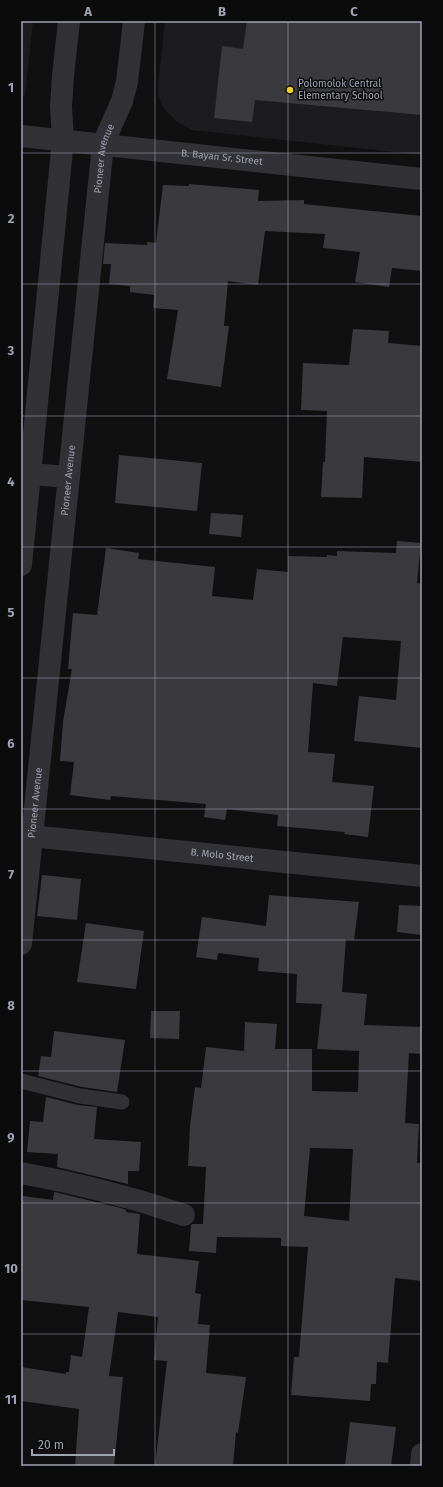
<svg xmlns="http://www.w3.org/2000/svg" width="443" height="1487" font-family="'Fira Sans',sans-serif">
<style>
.built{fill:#1c1c1e}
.building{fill:#3a3a3e;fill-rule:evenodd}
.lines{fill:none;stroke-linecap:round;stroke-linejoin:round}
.service{stroke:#313136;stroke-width:15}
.minor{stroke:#313136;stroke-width:22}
.tertiary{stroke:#313136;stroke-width:22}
.grid{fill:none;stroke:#a0a3b2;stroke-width:1;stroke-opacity:0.55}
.poi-dot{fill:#f4cd25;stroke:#0b0b0c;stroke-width:1.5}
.labels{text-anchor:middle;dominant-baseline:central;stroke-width:3;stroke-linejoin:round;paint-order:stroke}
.poi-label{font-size:10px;fill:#a0a3b2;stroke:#0b0b0c;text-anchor:start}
.street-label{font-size:10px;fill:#a0a3b2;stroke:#0b0b0c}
.neatline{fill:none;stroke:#a0a3b2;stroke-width:1.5}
.grid-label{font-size:13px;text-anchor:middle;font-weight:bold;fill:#a0a3b2}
</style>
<rect width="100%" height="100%" fill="#101011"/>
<!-- built -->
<g class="built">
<path d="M 21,21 L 33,21 L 25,96 L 21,96 Z"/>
<path d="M 165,21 L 422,21 L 422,155 L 192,130 L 179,123 L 166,111 L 162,105 L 158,94 L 158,85 Z"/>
</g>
<!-- building -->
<g class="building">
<path d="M 247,21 L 422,21 L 422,115 L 255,100 L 252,122 L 214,118 L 222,46 L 243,49 Z"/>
<path d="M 189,184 L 259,190 L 258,201 L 304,200 L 304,204 L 422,216 L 422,271 L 392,268 L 389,287 L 355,282 L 360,252 L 323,248 L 325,234 L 265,231 L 258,285 L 228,281 L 224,326 L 229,326 L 221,387 L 167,379 L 178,310 L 153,308 L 154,295 L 130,292 L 130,286 L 109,284 L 111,264 L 103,264 L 105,243 L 147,245 L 147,242 L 156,243 L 163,185 L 189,186 Z"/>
<path d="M 353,329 L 389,331 L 388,343 L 422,346 L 422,462 L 364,457 L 362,498 L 321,497 L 323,462 L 325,462 L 327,411 L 301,410 L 303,363 L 349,365 Z"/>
<path d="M 119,455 L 202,463 L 197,511 L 115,503 Z"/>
<path d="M 211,513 L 243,515 L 241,537 L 209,534 Z"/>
<path d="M 397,541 L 421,543 L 417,583 L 422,584 L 422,748 L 354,741 L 359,696 L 396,700 L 401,641 L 343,637 L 337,686 L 313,683 L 308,752 L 335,754 L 332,782 L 374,786 L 368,837 L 344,834 L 345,832 L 277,826 L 278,815 L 227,809 L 225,820 L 204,817 L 206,804 L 111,796 L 110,800 L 70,795 L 74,762 L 60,761 L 63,722 L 72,669 L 68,669 L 73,613 L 97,615 L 106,548 L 139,553 L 138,559 L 215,567 L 212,596 L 253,600 L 257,569 L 288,572 L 288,556 L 327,557 L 327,555 L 337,556 L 337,551 L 396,553 Z"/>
<path d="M 42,875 L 81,879 L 77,920 L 37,916 Z"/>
<path d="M 269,895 L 359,902 L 354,940 L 346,939 L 342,992 L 367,994 L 364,1025 L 422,1027 L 422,1054 L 409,1053 L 405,1123 L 419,1124 L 417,1163 L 422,1163 L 422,1281 L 395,1278 L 388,1363 L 377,1362 L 376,1384 L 371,1384 L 370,1401 L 291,1395 L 294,1357 L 299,1357 L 308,1247 L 281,1246 L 281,1238 L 217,1237 L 216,1253 L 189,1251 L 191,1225 L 193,1224 L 203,1224 L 206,1167 L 188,1166 L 190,1126 L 195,1087 L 201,1088 L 206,1047 L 244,1051 L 245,1022 L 277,1024 L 275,1049 L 312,1049 L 312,1091 L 358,1092 L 359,1051 L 317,1049 L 322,1004 L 296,1003 L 297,974 L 258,971 L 259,958 L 218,953 L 217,960 L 196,957 L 202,917 L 266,926 ZM 310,1148 L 353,1149 L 349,1221 L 304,1216 Z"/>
<path d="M 399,905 L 422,906 L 421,935 L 397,932 Z"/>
<path d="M 86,923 L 144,931 L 136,989 L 77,982 Z"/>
<path d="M 151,1011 L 180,1011 L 179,1039 L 150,1038 Z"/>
<path d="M 54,1031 L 125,1040 L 117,1092 L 82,1087 L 38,1076 L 41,1056 L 51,1057 Z"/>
<path d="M 46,1097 L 78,1105 L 97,1107 L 94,1139 L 141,1142 L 139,1171 L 128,1171 L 128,1184 L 57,1167 L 58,1154 L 27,1152 L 30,1121 L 43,1122 Z"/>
<path d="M 54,1192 L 121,1208 L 126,1210 L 126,1212 L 140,1214 L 137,1254 L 199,1261 L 195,1293 L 201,1294 L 198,1324 L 210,1325 L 206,1373 L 246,1377 L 238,1433 L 236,1432 L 233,1466 L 155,1466 L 167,1361 L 154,1360 L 158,1317 L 118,1312 L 109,1376 L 123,1377 L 114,1466 L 75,1466 L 79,1409 L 21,1401 L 21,1367 L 66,1374 L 66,1372 L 69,1372 L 71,1355 L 82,1357 L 89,1307 L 21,1300 L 21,1214 L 23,1196 L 53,1200 Z"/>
<path d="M 350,1422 L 396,1427 L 391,1466 L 345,1466 Z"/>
</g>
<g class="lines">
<!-- service -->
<path class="service" d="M 21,1081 L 80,1096 L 122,1102"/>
<!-- minor -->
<g class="minor">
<path id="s1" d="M 21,835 L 422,876"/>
<path d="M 21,1173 C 77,1183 131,1197 184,1215"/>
<path d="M 421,1466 L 422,1454"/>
</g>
<!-- tertiary -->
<g class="tertiary">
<path id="s2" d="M 21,136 L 422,179"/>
<path d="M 30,474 L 69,477"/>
<path d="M 21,565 L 63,140 L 61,106 L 63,76 L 69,21"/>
<path id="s3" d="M 21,944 L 103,144 L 122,101 L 127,82 L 134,21"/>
</g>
</g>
<!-- grid -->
<path class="grid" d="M 155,21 L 155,1466M 288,21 L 288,1466M 21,153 L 422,153M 21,284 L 422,284M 21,416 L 422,416M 21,547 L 422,547M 21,678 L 422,678M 21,809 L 422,809M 21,940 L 422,940M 21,1071 L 422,1071M 21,1203 L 422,1203M 21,1334 L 422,1334"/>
<!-- markers -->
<circle class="poi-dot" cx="290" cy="90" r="4"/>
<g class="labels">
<!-- poi labels -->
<g class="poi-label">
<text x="298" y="84">Polomolok Central<tspan x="298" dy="12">Elementary School</tspan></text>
</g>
<!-- street labels -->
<g class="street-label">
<text stroke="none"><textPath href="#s2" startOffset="202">B. Bayan Sr. Street</textPath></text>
<text stroke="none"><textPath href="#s3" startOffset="790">Pioneer Avenue</textPath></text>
<text stroke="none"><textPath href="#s3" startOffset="466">Pioneer Avenue</textPath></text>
<text stroke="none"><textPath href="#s3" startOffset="142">Pioneer Avenue</textPath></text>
<text stroke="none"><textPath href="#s1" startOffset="202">B. Molo Street</textPath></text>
</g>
</g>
<!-- border -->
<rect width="443" height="1487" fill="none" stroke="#0b0b0c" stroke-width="44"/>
<!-- scale -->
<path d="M32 1449v6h82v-6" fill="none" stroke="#a0a3b2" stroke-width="2"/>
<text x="38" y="1449" font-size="12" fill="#a0a3b2" stroke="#0b0b0c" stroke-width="3" paint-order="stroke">20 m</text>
<rect x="22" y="22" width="399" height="1443" class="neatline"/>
<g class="grid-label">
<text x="88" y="16">A</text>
<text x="222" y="16">B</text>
<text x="354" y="16">C</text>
<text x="11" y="92">1</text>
<text x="11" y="223">2</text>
<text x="11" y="355">3</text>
<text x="11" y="486">4</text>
<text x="11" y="617">5</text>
<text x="11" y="748">6</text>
<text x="11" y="879">7</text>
<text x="11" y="1010">8</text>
<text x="11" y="1142">9</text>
<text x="11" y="1273">10</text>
<text x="11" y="1404">11</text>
</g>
</svg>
